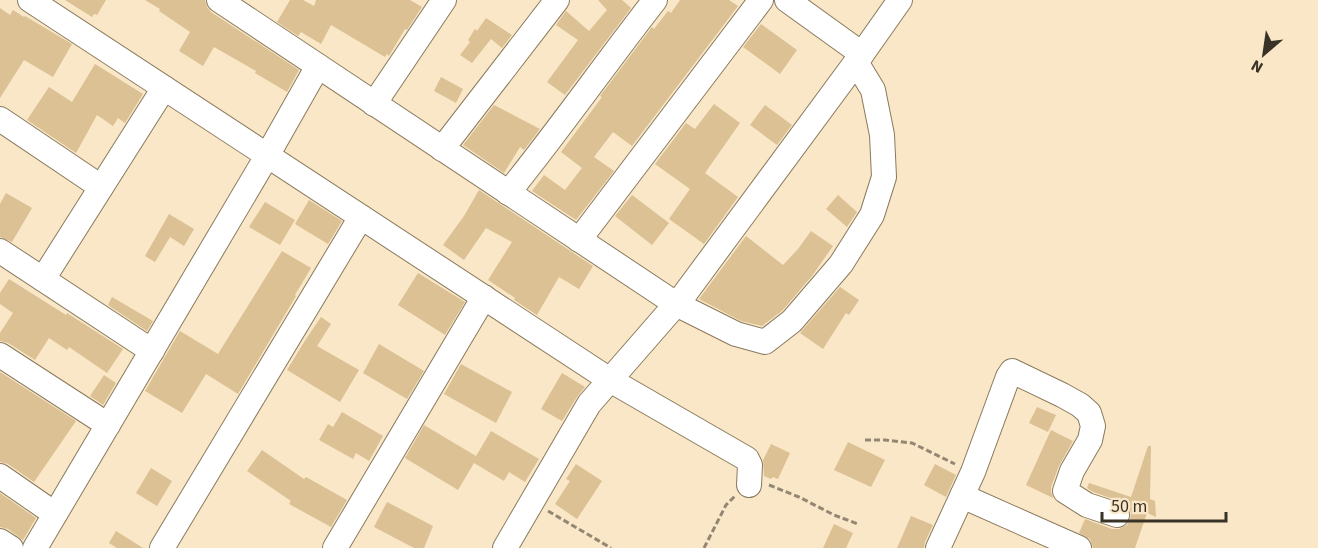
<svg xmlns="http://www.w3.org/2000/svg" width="1318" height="548" font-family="'Source Sans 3',sans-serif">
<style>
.building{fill:#dbc193}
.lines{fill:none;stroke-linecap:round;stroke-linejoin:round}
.minor-casing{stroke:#8a7a5d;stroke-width:26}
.path{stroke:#938772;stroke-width:3;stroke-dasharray:6 3;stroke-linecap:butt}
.minor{stroke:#fff;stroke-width:24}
</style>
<rect width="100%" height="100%" fill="#f9e7c8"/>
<!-- building -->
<g class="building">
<path d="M 65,0 L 106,0 L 97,15 L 94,14 L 92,17 Z"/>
<path d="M 145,0 L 205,0 L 207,7 L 211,12 L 299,70 L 287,92 L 255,73 L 256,71 L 214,47 L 203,66 L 179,51 L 190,32 L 159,11 L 160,9 Z"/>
<path d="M 290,0 L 303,0 L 314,6 L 316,0 L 410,0 L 422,7 L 407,30 L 405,29 L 389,56 L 387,54 L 385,57 L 331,25 L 321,44 L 301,32 L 298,36 L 277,22 Z"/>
<path d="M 598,0 L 622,0 L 631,8 L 565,95 L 547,82 L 578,40 L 556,25 L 566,11 L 589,31 L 607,10 Z"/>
<path d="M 680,0 L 729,0 L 738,6 L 632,146 L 613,132 L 594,157 L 614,171 L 576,220 L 532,191 L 544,175 L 565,190 L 582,168 L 561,152 L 602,97 L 600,96 L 652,27 L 654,29 L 668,11 L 671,13 Z"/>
<path d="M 0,8 L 10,15 L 13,10 L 24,17 L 25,16 L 72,44 L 53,77 L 24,60 L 0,98 Z"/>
<path d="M 486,18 L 512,35 L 502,48 L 491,39 L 472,63 L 460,55 L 470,42 L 468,40 L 475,29 L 477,31 Z"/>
<path d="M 761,24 L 797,50 L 780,74 L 743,47 Z"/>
<path d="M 95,64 L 143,94 L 125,123 L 118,118 L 113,126 L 97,115 L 76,153 L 27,120 L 49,87 L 72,102 Z"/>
<path d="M 441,77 L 463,89 L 456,103 L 434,91 Z"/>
<path d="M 714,104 L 740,123 L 705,173 L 738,197 L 704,244 L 669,219 L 690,189 L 655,164 L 686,123 L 695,129 Z"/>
<path d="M 494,105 L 540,129 L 524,150 L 520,147 L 504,173 L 463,145 Z"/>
<path d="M 765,105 L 792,125 L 777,145 L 750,125 Z"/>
<path d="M 479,190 L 593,266 L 579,289 L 559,277 L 537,315 L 514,300 L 515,298 L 488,280 L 512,242 L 486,228 L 464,260 L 443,245 L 464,216 Z"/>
<path d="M 6,193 L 32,208 L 12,242 L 0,237 L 0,204 Z"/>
<path d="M 632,195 L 669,223 L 652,245 L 615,216 Z"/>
<path d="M 838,195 L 857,212 L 847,227 L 826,209 Z"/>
<path d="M 309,200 L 342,221 L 328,244 L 295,224 Z"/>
<path d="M 265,202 L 295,220 L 280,245 L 249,227 Z"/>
<path d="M 169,214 L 194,229 L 184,246 L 170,237 L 155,262 L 145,256 Z"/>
<path d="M 811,231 L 833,246 L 812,276 L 782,311 L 762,326 L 741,321 L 699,299 L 746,236 L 783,265 L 798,249 Z"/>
<path d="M 282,251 L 311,268 L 295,295 L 296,296 L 238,394 L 206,374 L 182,413 L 145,391 L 180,331 L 218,354 Z"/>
<path d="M 418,273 L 465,302 L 445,335 L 398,305 Z"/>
<path d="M 9,279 L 66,315 L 67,313 L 123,349 L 107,373 L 69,347 L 67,350 L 49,338 L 35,360 L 8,343 L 0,341 L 0,333 L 13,313 L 0,304 L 0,293 Z"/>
<path d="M 840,287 L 859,300 L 849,315 L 846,313 L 823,349 L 800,333 Z"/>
<path d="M 112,297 L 153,321 L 147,331 L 108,305 Z"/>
<path d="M 321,317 L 331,324 L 317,346 L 359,370 L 340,402 L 287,370 L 306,339 Z"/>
<path d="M 379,344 L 424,371 L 407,399 L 363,373 Z"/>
<path d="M 461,364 L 512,392 L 496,423 L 444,394 Z"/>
<path d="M 0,372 L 76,421 L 34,482 L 8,464 L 0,462 Z"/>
<path d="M 562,373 L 585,387 L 577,397 L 562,421 L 541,409 Z"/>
<path d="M 104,375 L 116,383 L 103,405 L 90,396 Z"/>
<path d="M 1037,407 L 1056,415 L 1048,432 L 1029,423 Z"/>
<path d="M 342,412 L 383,436 L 369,461 L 356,453 L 353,459 L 319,440 L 328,424 L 333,427 Z"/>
<path d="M 424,425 L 476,456 L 491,431 L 539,459 L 525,482 L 509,472 L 504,481 L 474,463 L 458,490 L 405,458 Z"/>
<path d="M 1051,430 L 1073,441 L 1059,466 L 1051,487 L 1051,492 L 1053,498 L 1026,485 Z"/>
<path d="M 848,442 L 885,460 L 871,487 L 834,470 Z"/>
<path d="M 771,444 L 790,453 L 778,479 L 773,477 L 771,479 L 764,476 L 763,460 Z"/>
<path d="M 1148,446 L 1151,446 L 1150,499 L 1155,501 L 1156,517 L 1147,513 L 1135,548 L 1093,548 L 1090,539 L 1079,533 L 1085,519 L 1112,529 L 1119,529 L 1127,525 L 1130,520 L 1131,513 L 1128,506 L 1122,502 L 1093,492 L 1087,488 L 1089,483 L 1131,497 Z"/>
<path d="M 262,450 L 304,479 L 306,477 L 347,500 L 331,527 L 289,504 L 291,501 L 247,471 Z"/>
<path d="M 576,464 L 602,481 L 577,519 L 555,504 L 570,481 L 566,479 Z"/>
<path d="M 935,464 L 956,475 L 946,497 L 924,485 Z"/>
<path d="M 151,468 L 172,481 L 157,506 L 136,493 Z"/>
<path d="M 0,493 L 36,518 L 23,540 L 8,529 L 0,527 Z"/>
<path d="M 387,502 L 433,526 L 424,548 L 414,548 L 374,527 Z"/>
<path d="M 911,516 L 933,525 L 925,542 L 924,548 L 897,548 Z"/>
<path d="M 834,524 L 853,533 L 846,548 L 823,548 Z"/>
<path d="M 116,531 L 143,548 L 117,548 L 109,543 Z"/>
</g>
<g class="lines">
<!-- minor casing -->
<g class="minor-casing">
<g id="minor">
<path d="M 30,0 L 610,380 L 747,459 L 750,465 L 749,485"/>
<path d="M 219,0 L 676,304 L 736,334 L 765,342 L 792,321 L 841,264 L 872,215 L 884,177 L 882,135 L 873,90 L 856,62"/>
<path d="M 787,0 L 862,54"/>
<path d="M 374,104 L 444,0"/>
<path d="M 0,119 L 101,187"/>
<path d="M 442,149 L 557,0"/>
<path d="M 508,193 C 559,130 605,64 655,0"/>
<path d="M 579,240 L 761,0"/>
<path d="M 0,251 L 152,351"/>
<path d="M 43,279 L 164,88"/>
<path d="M 0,355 L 108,425"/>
<path d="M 0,476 L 55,514"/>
<path d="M 962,496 L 1079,548"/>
<path d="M 0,541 L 11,548"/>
<path d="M 35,548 L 267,156 L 318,66"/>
<path d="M 162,548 L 361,217"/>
<path d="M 335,548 L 484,297"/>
<path d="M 505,548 L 589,404 L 684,295 L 862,54 L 900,0"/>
<path d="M 938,548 L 973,472 L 1008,377 L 1012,371 L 1062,395 L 1080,405 L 1089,413 L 1093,426 L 1090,440 L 1072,471 L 1065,491 L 1087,505 L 1117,515"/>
</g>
</g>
<!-- path -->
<g class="path">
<path d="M 865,440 L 885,440 L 912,443 L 955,464"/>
<path d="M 769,485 L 799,497 L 834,515 L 858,524"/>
<path d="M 548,511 L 611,548"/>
<path d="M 704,548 L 726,505 L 735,496"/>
</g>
<!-- minor -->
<use href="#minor" class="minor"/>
</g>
<!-- north arrow -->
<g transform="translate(1264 54) rotate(209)" stroke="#f9e7c8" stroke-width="4.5" paint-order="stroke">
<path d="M0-4.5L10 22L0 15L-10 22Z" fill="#393226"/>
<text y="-9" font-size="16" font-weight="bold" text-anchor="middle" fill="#393226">N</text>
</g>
<!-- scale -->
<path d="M1102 512v9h124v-9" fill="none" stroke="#393226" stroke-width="3"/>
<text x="1111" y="512" font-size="18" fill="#393226" stroke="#f9e7c8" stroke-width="4.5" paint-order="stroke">50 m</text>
</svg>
